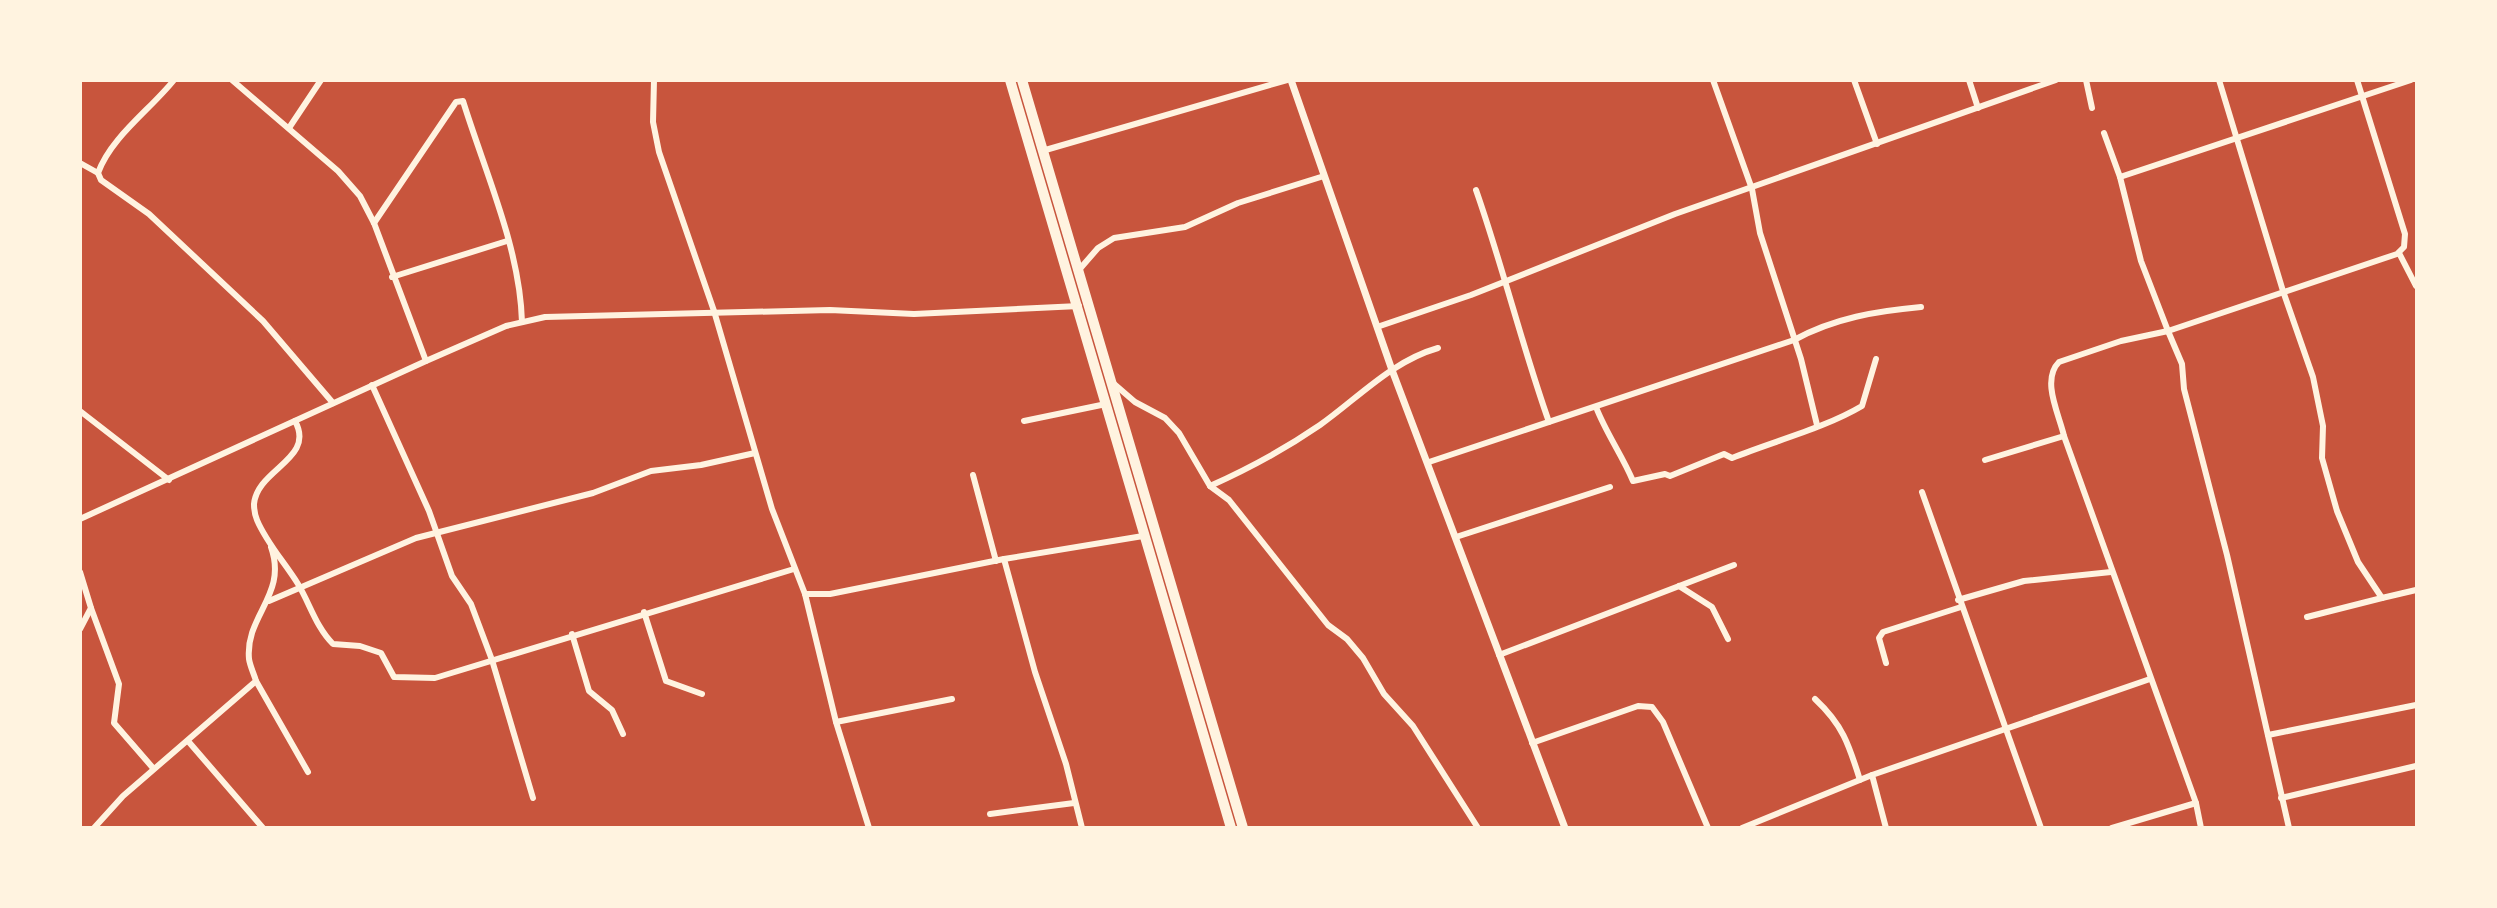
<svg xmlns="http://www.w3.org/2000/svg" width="2497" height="908" font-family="Ubuntu,sans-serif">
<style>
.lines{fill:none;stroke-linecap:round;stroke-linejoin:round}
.minor{stroke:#fff3e0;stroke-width:6}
.tertiary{stroke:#fff3e0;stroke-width:7}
.trunk{stroke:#fff3e0;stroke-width:10}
</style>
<rect width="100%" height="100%" fill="#c8553d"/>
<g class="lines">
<!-- minor -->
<g class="minor">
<path d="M 174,80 C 150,110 111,137 98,173 L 101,180 L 149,214 L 263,321 L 333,403"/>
<path d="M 232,80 L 338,171 L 360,196 L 374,223 L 426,361"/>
<path d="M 654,80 L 653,122 L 659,152 L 714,311 L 772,509 L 805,594 L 836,722 L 869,828"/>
<path d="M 1713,80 L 1752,189 L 1760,233 L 1801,359 L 1817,425"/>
<path d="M 1854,80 L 1877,144"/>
<path d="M 1969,80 L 1978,108"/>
<path d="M 2086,80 L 2092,108"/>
<path d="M 2219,80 L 2283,291 L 2313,377 L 2323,426 L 2322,458 L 2337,511 L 2358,562 L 2382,598 L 2416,590"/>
<path d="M 289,128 L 321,80"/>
<path d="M 2104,133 L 2120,177 L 2141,261 L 2168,331 L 2121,341 L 2059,362 C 2041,380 2059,414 2064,436 L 2196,803 L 2201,828"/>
<path d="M 1042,151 L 1287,80"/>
<path d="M 80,163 L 98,173"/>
<path d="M 2120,177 L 2411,80"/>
<path d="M 1476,190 C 1503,267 1522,346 1549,422"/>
<path d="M 374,223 L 456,102 L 463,101 C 485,172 520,248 522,322"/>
<path d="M 2399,253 L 2416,286"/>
<path d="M 1078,271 L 1098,248 L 1114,238 L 1185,227 L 1238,203 L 1324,176"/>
<path d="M 392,277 L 507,241"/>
<path d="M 1377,327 L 1471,295 L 1675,214 L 2056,80"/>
<path d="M 1113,383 L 1135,402 L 1165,418 L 1179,433 L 1210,486 L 1229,500 L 1328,625 L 1347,639 L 1363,658 L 1384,694 L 1413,726 L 1478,828"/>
<path d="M 372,385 L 429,511 L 452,576 L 471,604 L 492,660 L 533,798"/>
<path d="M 1596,407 C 1606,433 1622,455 1633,481 L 1665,474 L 1670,476 L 1724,454 L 1732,458 C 1774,441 1825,428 1862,406 L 1876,359"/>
<path d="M 80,411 L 169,480"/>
<path d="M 295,421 C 316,459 257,469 254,504 C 254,510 255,515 257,520 C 266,542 285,563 298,584 C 310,604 316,627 333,644 L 360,646 L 381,653 L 394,677 L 435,678 L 794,569"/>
<path d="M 1024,421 L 1106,404"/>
<path d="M 1985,460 L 2064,436"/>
<path d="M 1429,462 L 1794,340 C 1834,318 1877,311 1921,307"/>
<path d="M 973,475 L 996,561"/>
<path d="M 1210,486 C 1248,469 1285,449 1320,425 C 1358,398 1392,361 1438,348"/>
<path d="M 1922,492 L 2041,828"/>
<path d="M 80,519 L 426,361 L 506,326 L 545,317 L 830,310 L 914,314 L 1079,306"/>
<path d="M 1456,537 L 1610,487"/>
<path d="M 1004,559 L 1035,672 L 1066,764 L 1082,828"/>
<path d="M 80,572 L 91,608 L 80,629"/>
<path d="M 1679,586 L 1712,607 L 1728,639"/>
<path d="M 805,594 L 830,594 L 1004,559 L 1143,536"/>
<path d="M 1958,600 L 2024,581 L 2111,572"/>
<path d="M 269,601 L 416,538 L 593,493 L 651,471 L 701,465 L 755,453"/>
<path d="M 91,608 L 119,684 L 114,723 L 153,768"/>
<path d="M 644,612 L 666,681 L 702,694"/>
<path d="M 2307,617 L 2382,598"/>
<path d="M 572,634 L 589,691 L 612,710 L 623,734"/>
<path d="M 1499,655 L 1734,565"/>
<path d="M 1886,663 L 1879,638 L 1883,632 L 1961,607"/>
<path d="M 256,681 L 308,772"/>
<path d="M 1815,699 C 1843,725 1849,745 1860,780"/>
<path d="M 836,722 L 952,699"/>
<path d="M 2268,735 L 2416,705"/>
<path d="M 188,741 L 263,828"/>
<path d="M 1532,743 L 1638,706 L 1652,707 L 1663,722 L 1708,828"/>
<path d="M 2281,798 L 2416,766"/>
<path d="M 990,814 L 1074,803"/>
<path d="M 94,828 L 123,796 L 256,681 C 254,674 250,666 249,659 C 245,615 288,595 271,547"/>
<path d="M 1742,828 L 1872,775"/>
<path d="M 1886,828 L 1872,775 L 2150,679"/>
<path d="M 2112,828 L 2196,803"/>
<path d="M 2289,828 L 2227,555 L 2184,389 L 2182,364 L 2168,331 L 2397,254 L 2404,247 L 2405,234 L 2357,80"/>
</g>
<!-- tertiary -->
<path class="tertiary" d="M 1291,80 L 1392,370 L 1565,828"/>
<!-- trunk -->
<g class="trunk">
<path d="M 1010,80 L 1231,828"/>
<path d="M 1022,80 L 1243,828"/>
</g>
</g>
<!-- border -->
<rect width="2497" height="908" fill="none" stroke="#fff3e0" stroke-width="164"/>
</svg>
